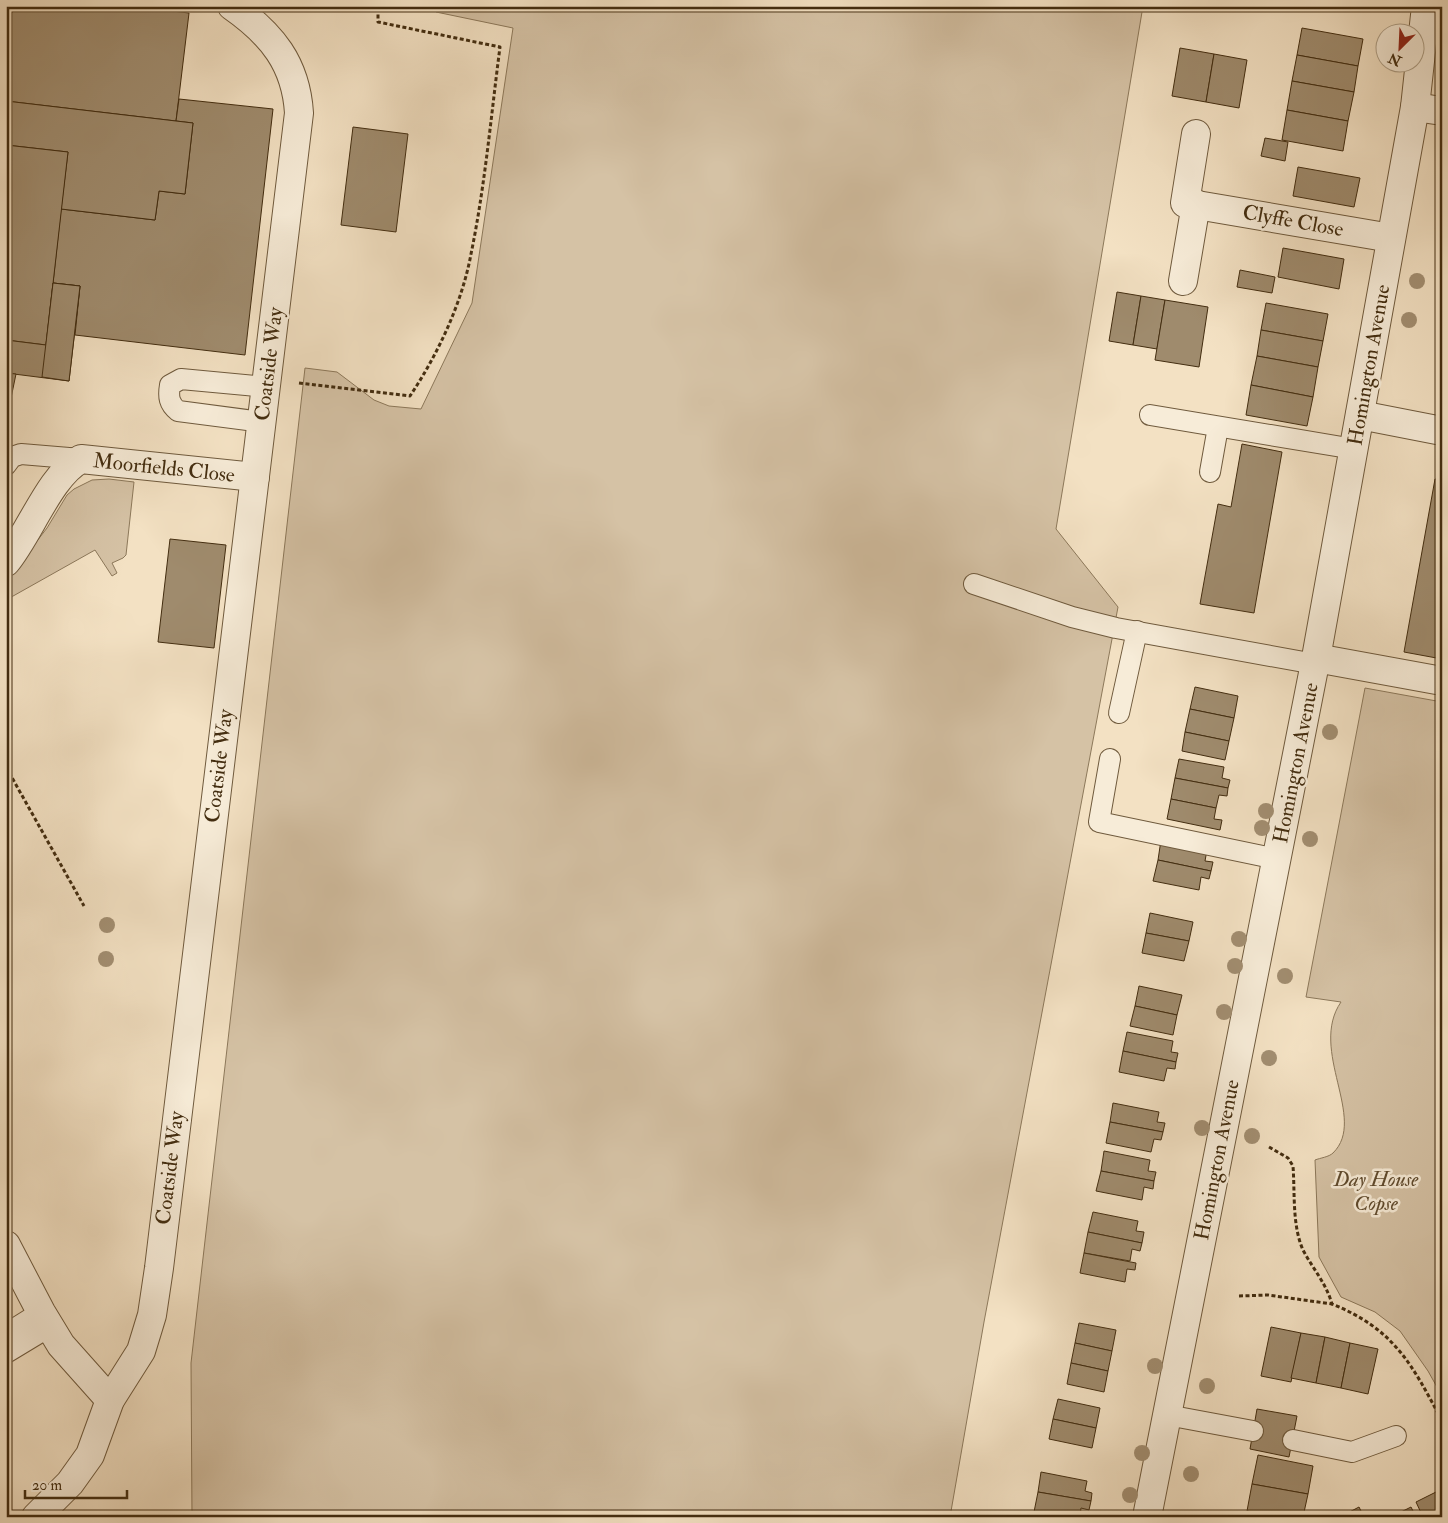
<svg xmlns="http://www.w3.org/2000/svg" width="1448" height="1523" font-family="'IM FELL Double Pica',serif">
<style>
.green{fill:#d5c2a5;stroke:#8c785a}
.building{fill:#9f8b6d;stroke:#432d10}
.lines{fill:none;stroke-linecap:round;stroke-linejoin:round}
.lane-casing{stroke:#6f5a3d;stroke-width:22}
.street-casing{stroke:#6f5a3d;stroke-width:30}
.path{stroke:#432d10;stroke-width:3;stroke-dasharray:4 2.5;stroke-linecap:butt}
.lane{stroke:#f7ecd8;stroke-width:20}
.street{stroke:#f7ecd8;stroke-width:28}
.tree{fill:#a28e71}
.labels{text-anchor:middle;dominant-baseline:central;stroke-width:5;stroke-linejoin:round;paint-order:stroke}
.street-label{font-size:21px;fill:#432d10;stroke:#f7ecd8}
.park-label{font-size:21px;font-style:italic;fill:#604b2e;stroke:#f7ecd8}
</style>
<rect width="100%" height="100%" fill="#f3e1c3"/>
<filter id="stains"><feTurbulence type="fractalNoise" baseFrequency=".004" numOctaves="4"/><feColorMatrix values="0 0 0 0 .2 0 0 0 0 .09 0 0 0 0 .02 0 0 0 .5 -.17"/></filter>
<radialGradient id="worn" r=".72"><stop offset=".6" stop-color="#630" stop-opacity="0"/><stop offset="1" stop-color="#630" stop-opacity=".3"/></radialGradient>
<!-- green -->
<g class="green">
<path d="M 437,6 L 1143,6 L 1056,529 L 1118,607 L 984,1322 L 950,1517 L 192,1517 L 191,1363 L 305,368 L 337,372 L 374,400 L 389,406 L 421,409 L 472,303 L 513,28 L 436,12 Z"/>
<path d="M 109,479 L 134,482 L 126,555 L 123,558 L 112,563 L 117,573 L 112,576 L 95,550 L 6,600 L 6,581 L 47,528 L 67,495 L 74,489 L 92,480 Z"/>
<path d="M 1365,688 L 1442,702 L 1442,1396 L 1428,1371 L 1400,1331 L 1375,1312 L 1341,1297 L 1319,1257 L 1315,1160 C 1320,1158 1329,1157 1333,1153 C 1368,1119 1308,1050 1341,1002 L 1306,997 Z"/>
</g>
<!-- building -->
<g class="building">
<path d="M 6,6 L 130,6 L 189,13 L 176,121 L 6,101 Z"/>
<path d="M 1302,28 L 1363,39 L 1358,66 L 1297,55 Z"/>
<path d="M 1180,48 L 1214,54 L 1206,102 L 1172,96 Z"/>
<path d="M 1214,54 L 1247,60 L 1239,108 L 1206,102 Z"/>
<path d="M 1297,55 L 1358,66 L 1354,92 L 1292,81 Z"/>
<path d="M 1292,81 L 1354,92 L 1348,121 L 1287,110 Z"/>
<path d="M 179,99 L 273,109 L 245,355 L 75,335 L 80,286 L 53,283 L 61,209 L 155,220 L 159,191 L 185,194 L 193,123 L 176,121 Z"/>
<path d="M 6,101 L 193,123 L 185,194 L 159,191 L 155,220 L 61,209 L 68,152 L 6,145 Z"/>
<path d="M 1287,110 L 1348,121 L 1343,151 L 1282,140 Z"/>
<path d="M 353,127 L 408,134 L 396,232 L 341,225 Z"/>
<path d="M 1265,138 L 1288,142 L 1285,161 L 1261,156 Z"/>
<path d="M 6,145 L 68,152 L 46,345 L 6,340 Z"/>
<path d="M 1298,167 L 1360,178 L 1354,207 L 1293,196 Z"/>
<path d="M 1283,248 L 1344,259 L 1339,289 L 1278,277 Z"/>
<path d="M 1240,270 L 1275,277 L 1272,293 L 1237,287 Z"/>
<path d="M 53,283 L 80,286 L 69,381 L 6,373 L 6,340 L 46,345 Z"/>
<path d="M 53,283 L 80,286 L 69,381 L 42,377 Z"/>
<path d="M 1117,292 L 1141,296 L 1133,345 L 1109,341 Z"/>
<path d="M 1141,296 L 1165,300 L 1157,349 L 1133,345 Z"/>
<path d="M 1165,300 L 1208,307 L 1199,367 L 1155,360 Z"/>
<path d="M 1266,303 L 1328,314 L 1323,341 L 1261,330 Z"/>
<path d="M 1261,330 L 1323,341 L 1318,367 L 1257,356 Z"/>
<path d="M 1257,356 L 1318,367 L 1313,397 L 1251,385 Z"/>
<path d="M 6,373 L 16,374 L 6,422 Z"/>
<path d="M 1251,385 L 1313,397 L 1307,426 L 1246,415 Z"/>
<path d="M 1242,444 L 1282,452 L 1254,613 L 1200,604 L 1218,504 L 1231,507 Z"/>
<path d="M 1435,479 L 1442,480 L 1442,659 L 1404,652 Z"/>
<path d="M 170,539 L 226,545 L 214,648 L 158,642 Z"/>
<path d="M 1195,687 L 1238,696 L 1234,718 L 1190,709 Z"/>
<path d="M 1190,709 L 1234,718 L 1229,741 L 1185,732 Z"/>
<path d="M 1185,732 L 1229,741 L 1225,760 L 1182,751 Z"/>
<path d="M 1179,759 L 1224,767 L 1222,778 L 1230,780 L 1228,788 L 1175,778 Z"/>
<path d="M 1175,778 L 1228,788 L 1227,796 L 1219,795 L 1216,808 L 1171,799 Z"/>
<path d="M 1171,799 L 1216,808 L 1214,819 L 1222,820 L 1220,830 L 1167,819 Z"/>
<path d="M 1161,840 L 1207,850 L 1205,861 L 1213,862 L 1211,871 L 1158,860 Z"/>
<path d="M 1158,860 L 1211,871 L 1209,879 L 1201,877 L 1199,890 L 1153,881 Z"/>
<path d="M 1150,913 L 1193,922 L 1189,941 L 1146,933 Z"/>
<path d="M 1146,933 L 1189,941 L 1184,961 L 1142,953 Z"/>
<path d="M 1139,986 L 1182,995 L 1177,1015 L 1135,1006 Z"/>
<path d="M 1135,1006 L 1177,1015 L 1173,1035 L 1130,1026 Z"/>
<path d="M 1127,1032 L 1173,1041 L 1171,1052 L 1178,1053 L 1176,1062 L 1123,1051 Z"/>
<path d="M 1123,1051 L 1176,1062 L 1175,1069 L 1167,1068 L 1164,1081 L 1119,1072 Z"/>
<path d="M 1113,1103 L 1159,1112 L 1157,1122 L 1165,1123 L 1163,1132 L 1110,1122 Z"/>
<path d="M 1110,1122 L 1163,1132 L 1161,1140 L 1154,1139 L 1151,1152 L 1106,1143 Z"/>
<path d="M 1104,1151 L 1150,1160 L 1148,1171 L 1156,1172 L 1154,1181 L 1101,1171 Z"/>
<path d="M 1101,1171 L 1154,1181 L 1153,1189 L 1144,1187 L 1142,1200 L 1096,1191 Z"/>
<path d="M 1093,1212 L 1138,1221 L 1136,1231 L 1144,1232 L 1142,1243 L 1088,1232 Z"/>
<path d="M 1088,1232 L 1142,1243 L 1140,1251 L 1132,1249 L 1130,1261 L 1084,1253 Z"/>
<path d="M 1084,1253 L 1136,1263 L 1135,1270 L 1127,1269 L 1125,1282 L 1080,1273 Z"/>
<path d="M 1079,1323 L 1116,1330 L 1112,1351 L 1075,1343 Z"/>
<path d="M 1271,1327 L 1301,1333 L 1291,1382 L 1261,1376 Z"/>
<path d="M 1301,1333 L 1325,1337 L 1316,1383 L 1291,1378 Z"/>
<path d="M 1325,1337 L 1350,1343 L 1341,1388 L 1316,1383 Z"/>
<path d="M 1075,1343 L 1112,1351 L 1108,1371 L 1071,1363 Z"/>
<path d="M 1350,1343 L 1378,1349 L 1368,1394 L 1341,1388 Z"/>
<path d="M 1071,1363 L 1108,1371 L 1104,1392 L 1067,1384 Z"/>
<path d="M 1058,1399 L 1100,1408 L 1096,1428 L 1053,1419 Z"/>
<path d="M 1257,1409 L 1297,1416 L 1289,1457 L 1250,1449 Z"/>
<path d="M 1053,1419 L 1096,1428 L 1092,1448 L 1049,1439 Z"/>
<path d="M 1258,1455 L 1313,1466 L 1308,1494 L 1252,1484 Z"/>
<path d="M 1041,1472 L 1087,1481 L 1085,1491 L 1092,1493 L 1091,1501 L 1038,1492 Z"/>
<path d="M 1252,1484 L 1308,1494 L 1303,1517 L 1275,1517 L 1247,1511 Z"/>
<path d="M 1442,1489 L 1442,1517 L 1423,1517 L 1416,1502 Z"/>
<path d="M 1038,1492 L 1091,1501 L 1089,1510 L 1081,1508 L 1080,1517 L 1060,1517 L 1034,1512 Z"/>
<path d="M 1359,1507 L 1364,1517 L 1342,1517 L 1342,1516 Z"/>
<path d="M 1411,1507 L 1416,1517 L 1391,1517 Z"/>
<path d="M 1247,1511 L 1275,1517 L 1246,1517 Z"/>
</g>
<g class="lines">
<!-- lane casing -->
<g class="lane-casing">
<g id="lane">
<path d="M 1150,415 L 1354,449"/>
<path d="M 262,422 L 178,411 C 169,404 168,397 170,385 L 181,379 L 267,387"/>
<path d="M 6,465 L 12,457 L 21,454 L 81,459"/>
<path d="M 1210,472 L 1218,427"/>
<path d="M 974,584 L 1072,617 L 1116,628 L 1315,664"/>
<path d="M 1119,713 L 1137,631"/>
<path d="M 1110,759 L 1099,822 L 1277,859"/>
<path d="M 6,1334 L 41,1312"/>
<path d="M 6,1353 L 49,1327"/>
<path d="M 1167,1415 L 1253,1431"/>
<path d="M 1293,1440 L 1352,1452 L 1396,1436"/>
</g>
</g>
<!-- street casing -->
<g class="street-casing">
<g id="street">
<path d="M 1415,107 L 1442,111"/>
<path d="M 1196,134 L 1185,203 L 1391,238"/>
<path d="M 1183,281 L 1196,204"/>
<path d="M 1360,415 L 1442,431"/>
<path d="M 6,562 C 30,533 50,475 81,459 L 255,477"/>
<path d="M 1316,658 L 1442,681"/>
<path d="M 6,1245 L 41,1312 L 61,1345 L 110,1400"/>
<path d="M 36,1517 L 70,1483 L 90,1455 L 110,1400 L 141,1351 L 152,1315 L 159,1268 L 299,113 C 296,64 272,34 232,6"/>
<path d="M 1147,1517 L 1316,658 L 1415,107 L 1426,6"/>
</g>
</g>
<!-- path -->
<g class="path">
<path d="M 299,383 L 410,396 C 438,354 462,303 471,254 C 485,186 491,116 500,47 L 378,22 L 378,6"/>
<path d="M 6,767 L 84,906"/>
<path d="M 1269,1147 L 1288,1158 L 1293,1166 C 1295,1193 1292,1225 1303,1250 C 1313,1269 1326,1283 1332,1304 C 1394,1329 1412,1364 1442,1421"/>
<path d="M 1239,1296 L 1268,1295 L 1332,1304"/>
</g>
<!-- lane -->
<use href="#lane" class="lane"/>
<!-- street -->
<use href="#street" class="street"/>
</g>
<!-- trees -->
<g class="tree">
<circle cx="1417" cy="281" r="8"/>
<circle cx="1409" cy="320" r="8"/>
<circle cx="1330" cy="732" r="8"/>
<circle cx="1266" cy="811" r="8"/>
<circle cx="1262" cy="828" r="8"/>
<circle cx="1310" cy="839" r="8"/>
<circle cx="107" cy="925" r="8"/>
<circle cx="1239" cy="939" r="8"/>
<circle cx="106" cy="959" r="8"/>
<circle cx="1235" cy="966" r="8"/>
<circle cx="1285" cy="976" r="8"/>
<circle cx="1224" cy="1012" r="8"/>
<circle cx="1269" cy="1058" r="8"/>
<circle cx="1202" cy="1128" r="8"/>
<circle cx="1252" cy="1136" r="8"/>
<circle cx="1155" cy="1366" r="8"/>
<circle cx="1207" cy="1386" r="8"/>
<circle cx="1142" cy="1453" r="8"/>
<circle cx="1191" cy="1474" r="8"/>
<circle cx="1130" cy="1495" r="8"/>
</g>
<g class="labels">
<!-- street labels -->
<g class="street-label">
<text transform="translate(1293 221) rotate(10)">Clyffe Close</text>
<text transform="translate(269 364) rotate(-83)">Coatside Way</text>
<text transform="translate(1369 365) rotate(-80)">Homington Avenue</text>
<text transform="translate(164 468) rotate(6)">Moorfields Close</text>
<text transform="translate(1296 763) rotate(-79)">Homington Avenue</text>
<text transform="translate(219 766) rotate(-83)">Coatside Way</text>
<text transform="translate(1217 1160) rotate(-79)">Homington Avenue</text>
<text transform="translate(170 1168) rotate(-83)">Coatside Way</text>
</g>
<!-- park labels -->
<g class="park-label">
<text x="1376" y="1179">Day House<tspan x="1376" dy="24">Copse</tspan></text>
</g>
</g>
<!-- margin -->
<rect width="1448" height="1523" fill="none" stroke="#f3e1c3" stroke-width="25"/>
<rect x="8" y="8" width="1433" height="1508" fill="none" stroke="#432d10" stroke-width="2.5"/>
<rect x="12" y="12" width="1423" height="1498" fill="none" stroke="#432d10"/>
<!-- north arrow -->
<g transform="translate(1400 48) rotate(204)"><circle r="24" fill="#f7ecd8" stroke="#afa088"/>
<path d="M0-4L9 19L0 12L-9 19Z" fill="#8f2418"/>
<text y="-8" font-size="14" font-weight="bold" text-anchor="middle" fill="#432d10">N</text>
</g>
<!-- scale -->
<path d="M25 1490v8h102v-8" fill="none" stroke="#432d10" stroke-width="2.5"/>
<text x="32" y="1490" font-size="15" fill="#432d10" stroke="#f7ecd8" stroke-width="4" paint-order="stroke">20 m</text>
<rect width="100%" height="100%" filter="url(#stains)"/>
<rect width="100%" height="100%" fill="url(#worn)"/>
</svg>
